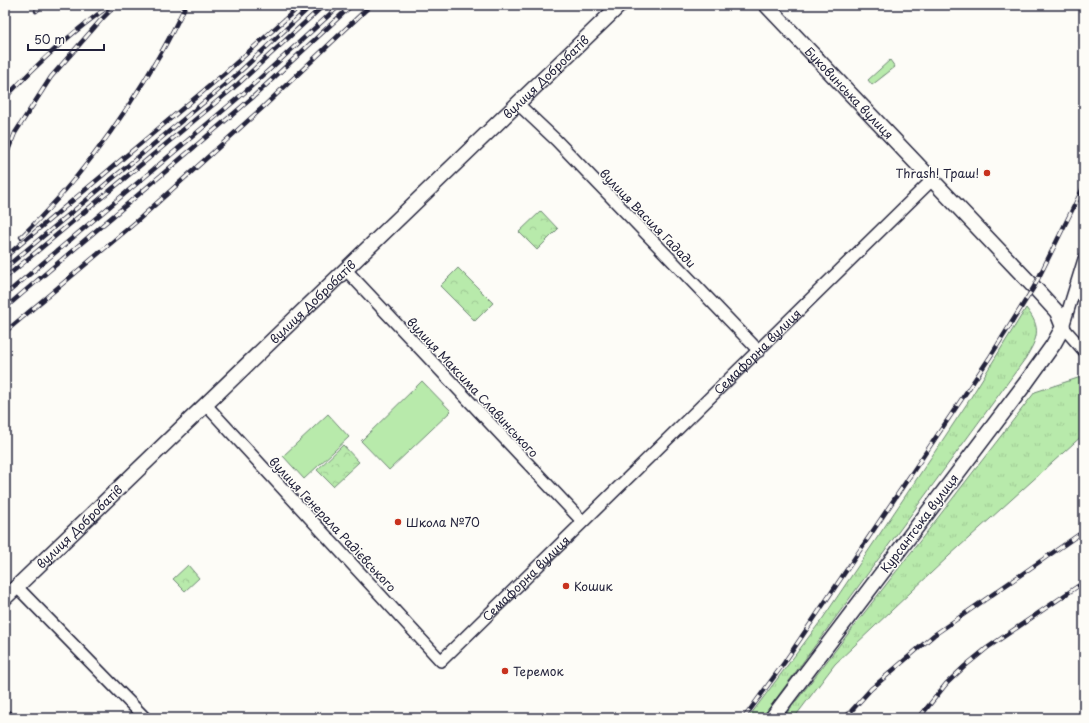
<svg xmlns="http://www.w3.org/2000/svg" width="1089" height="723" font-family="'Playpen Sans',sans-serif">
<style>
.grass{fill:url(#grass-tufts);stroke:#6d8673}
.park{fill:url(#park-crowns);stroke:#6d8673}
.garden{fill:#b8eaab;stroke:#6d8673}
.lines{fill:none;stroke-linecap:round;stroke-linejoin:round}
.minor-casing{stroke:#22223b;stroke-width:14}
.tertiary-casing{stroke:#22223b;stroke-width:17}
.minor{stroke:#fdfcf7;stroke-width:11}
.tertiary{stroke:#fdfcf7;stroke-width:14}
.rail-casing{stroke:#22223b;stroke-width:4.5}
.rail{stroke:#fdfcf7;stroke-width:3;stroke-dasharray:9;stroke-linecap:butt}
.poi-dot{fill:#c8321e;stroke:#fdfcf7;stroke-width:1.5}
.labels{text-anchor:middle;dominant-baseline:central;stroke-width:3;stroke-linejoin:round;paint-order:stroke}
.street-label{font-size:12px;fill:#22223b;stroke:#fdfcf7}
.poi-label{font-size:12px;fill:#22223b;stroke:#fdfcf7;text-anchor:start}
</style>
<defs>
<pattern id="grass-tufts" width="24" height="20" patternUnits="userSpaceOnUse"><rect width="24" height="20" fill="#b8eaab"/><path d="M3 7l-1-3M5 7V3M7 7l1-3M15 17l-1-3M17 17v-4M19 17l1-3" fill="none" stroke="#9ec894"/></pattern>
<pattern id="park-crowns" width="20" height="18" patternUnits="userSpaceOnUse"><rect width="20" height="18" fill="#b8eaab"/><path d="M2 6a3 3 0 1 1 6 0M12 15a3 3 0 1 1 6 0" fill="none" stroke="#9ec894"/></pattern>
</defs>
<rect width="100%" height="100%" fill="#fdfcf7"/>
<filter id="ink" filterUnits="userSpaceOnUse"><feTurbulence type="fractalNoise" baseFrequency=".025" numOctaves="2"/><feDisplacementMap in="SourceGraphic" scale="8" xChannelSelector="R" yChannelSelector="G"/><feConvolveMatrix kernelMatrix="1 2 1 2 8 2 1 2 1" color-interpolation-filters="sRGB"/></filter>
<g filter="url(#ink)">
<!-- grass -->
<g class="grass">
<path d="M 1026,308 C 1042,328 1038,338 1025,359 L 762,718 L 748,718 L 823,618 L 906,495 L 968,402 Z"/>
<path d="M 1084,376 L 1084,434 L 949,556 L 835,664 L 794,718 L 783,718 L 1035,392 Z"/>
</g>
<!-- park -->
<g class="park">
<path d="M 890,60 L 895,67 L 872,85 L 868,80 Z"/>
<path d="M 541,211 L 558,229 L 537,250 L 519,232 Z"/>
<path d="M 458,268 L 493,303 L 475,321 L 440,286 Z"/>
<path d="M 343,445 L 359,462 L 333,486 L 317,470 Z"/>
<path d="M 188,565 L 199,578 L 185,591 L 173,579 Z"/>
</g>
<!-- garden -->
<g class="garden">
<path d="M 422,381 L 451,411 L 389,470 L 361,441 Z"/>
<path d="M 328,414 L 349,437 L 304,479 L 283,456 Z"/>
</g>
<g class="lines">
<!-- minor casing -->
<g class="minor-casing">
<g id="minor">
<path d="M 518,104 L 556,140 L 759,351"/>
<path d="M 1084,259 L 1063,327 L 1084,351"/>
<path d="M 346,270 L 582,521"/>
<path id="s1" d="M 206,405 L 441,661 L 932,180"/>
<path d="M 17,587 L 145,718"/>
<path d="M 6,718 L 7,717"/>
</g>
</g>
<!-- tertiary casing -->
<g class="tertiary-casing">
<g id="tertiary">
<path id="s2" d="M 766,5 L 1034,287 L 1057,312 L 1063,327 L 1053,345 L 1025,384 L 772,718"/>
<path id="s3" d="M 5,598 L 620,5"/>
</g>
</g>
<!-- minor -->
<use href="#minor" class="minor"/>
<!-- tertiary -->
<use href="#tertiary" class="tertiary"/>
<!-- rail casing -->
<g class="rail-casing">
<g id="rail">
<path d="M 36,11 L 43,5"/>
<path d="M 5,98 C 38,63 71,32 111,5"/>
<path d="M 5,158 L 15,133 L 51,77 L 100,21 L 116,5"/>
<path d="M 21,237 C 76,184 121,122 159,56 C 169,40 177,22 186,5"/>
<path d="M 5,257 L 225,73 L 301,5"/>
<path d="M 5,268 L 233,78 L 312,5"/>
<path d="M 5,278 L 238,84 L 324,5"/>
<path d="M 5,295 L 245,92 L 340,5"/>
<path d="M 5,308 L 252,98 L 352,5"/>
<path d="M 5,332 L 136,222 L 261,109 L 371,5"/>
<path d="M 744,718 L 784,663 L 990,357 L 1034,287 L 1084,186"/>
<path d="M 845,718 L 871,689 L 934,635 L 1084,531"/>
<path d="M 919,718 L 946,684 L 965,666 L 987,648 L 1084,582"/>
</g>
</g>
<!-- rail -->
<use href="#rail" class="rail"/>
</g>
</g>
<!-- markers -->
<g class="poi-dot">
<circle cx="987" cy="173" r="4"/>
<circle cx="398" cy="522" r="4"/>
<circle cx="566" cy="586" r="4"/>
<circle cx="505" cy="671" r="4"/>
</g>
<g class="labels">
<!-- street labels -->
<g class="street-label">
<text stroke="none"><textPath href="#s3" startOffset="751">вулиця Добробатів</textPath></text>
<text stroke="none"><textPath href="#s2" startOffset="121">Буковинська вулиця</textPath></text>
<text transform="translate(648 218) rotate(46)">вулиця Василя Гадади</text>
<text stroke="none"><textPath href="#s3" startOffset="427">вулиця Добробатів</textPath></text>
<text stroke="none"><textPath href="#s1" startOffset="790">Семафорна вулиця</textPath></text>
<text transform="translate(473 387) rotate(47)">вулиця Максима Славинського</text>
<text transform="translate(919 523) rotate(-53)">Курсантська вулиця</text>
<text transform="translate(333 524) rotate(47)">вулиця Генерала Радієвського</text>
<text stroke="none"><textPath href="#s3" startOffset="103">вулиця Добробатів</textPath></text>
<text stroke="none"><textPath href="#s1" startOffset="466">Семафорна вулиця</textPath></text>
</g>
<!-- poi labels -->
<g class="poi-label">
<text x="979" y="173" text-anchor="end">Thrash! Траш!</text>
<text x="406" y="522">Школа №70</text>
<text x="574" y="586">Кошик</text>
<text x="513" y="671">Теремок</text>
</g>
</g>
<!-- margin -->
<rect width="1089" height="723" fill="none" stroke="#fdfcf7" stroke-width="20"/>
<rect x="10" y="10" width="1069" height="703" fill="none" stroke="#22223b" stroke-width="1.5" filter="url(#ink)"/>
<!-- scale -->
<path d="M28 44v6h76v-6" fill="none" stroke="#22223b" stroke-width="2"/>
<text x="34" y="44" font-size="12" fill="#22223b" stroke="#fdfcf7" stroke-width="3" paint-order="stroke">50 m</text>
</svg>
